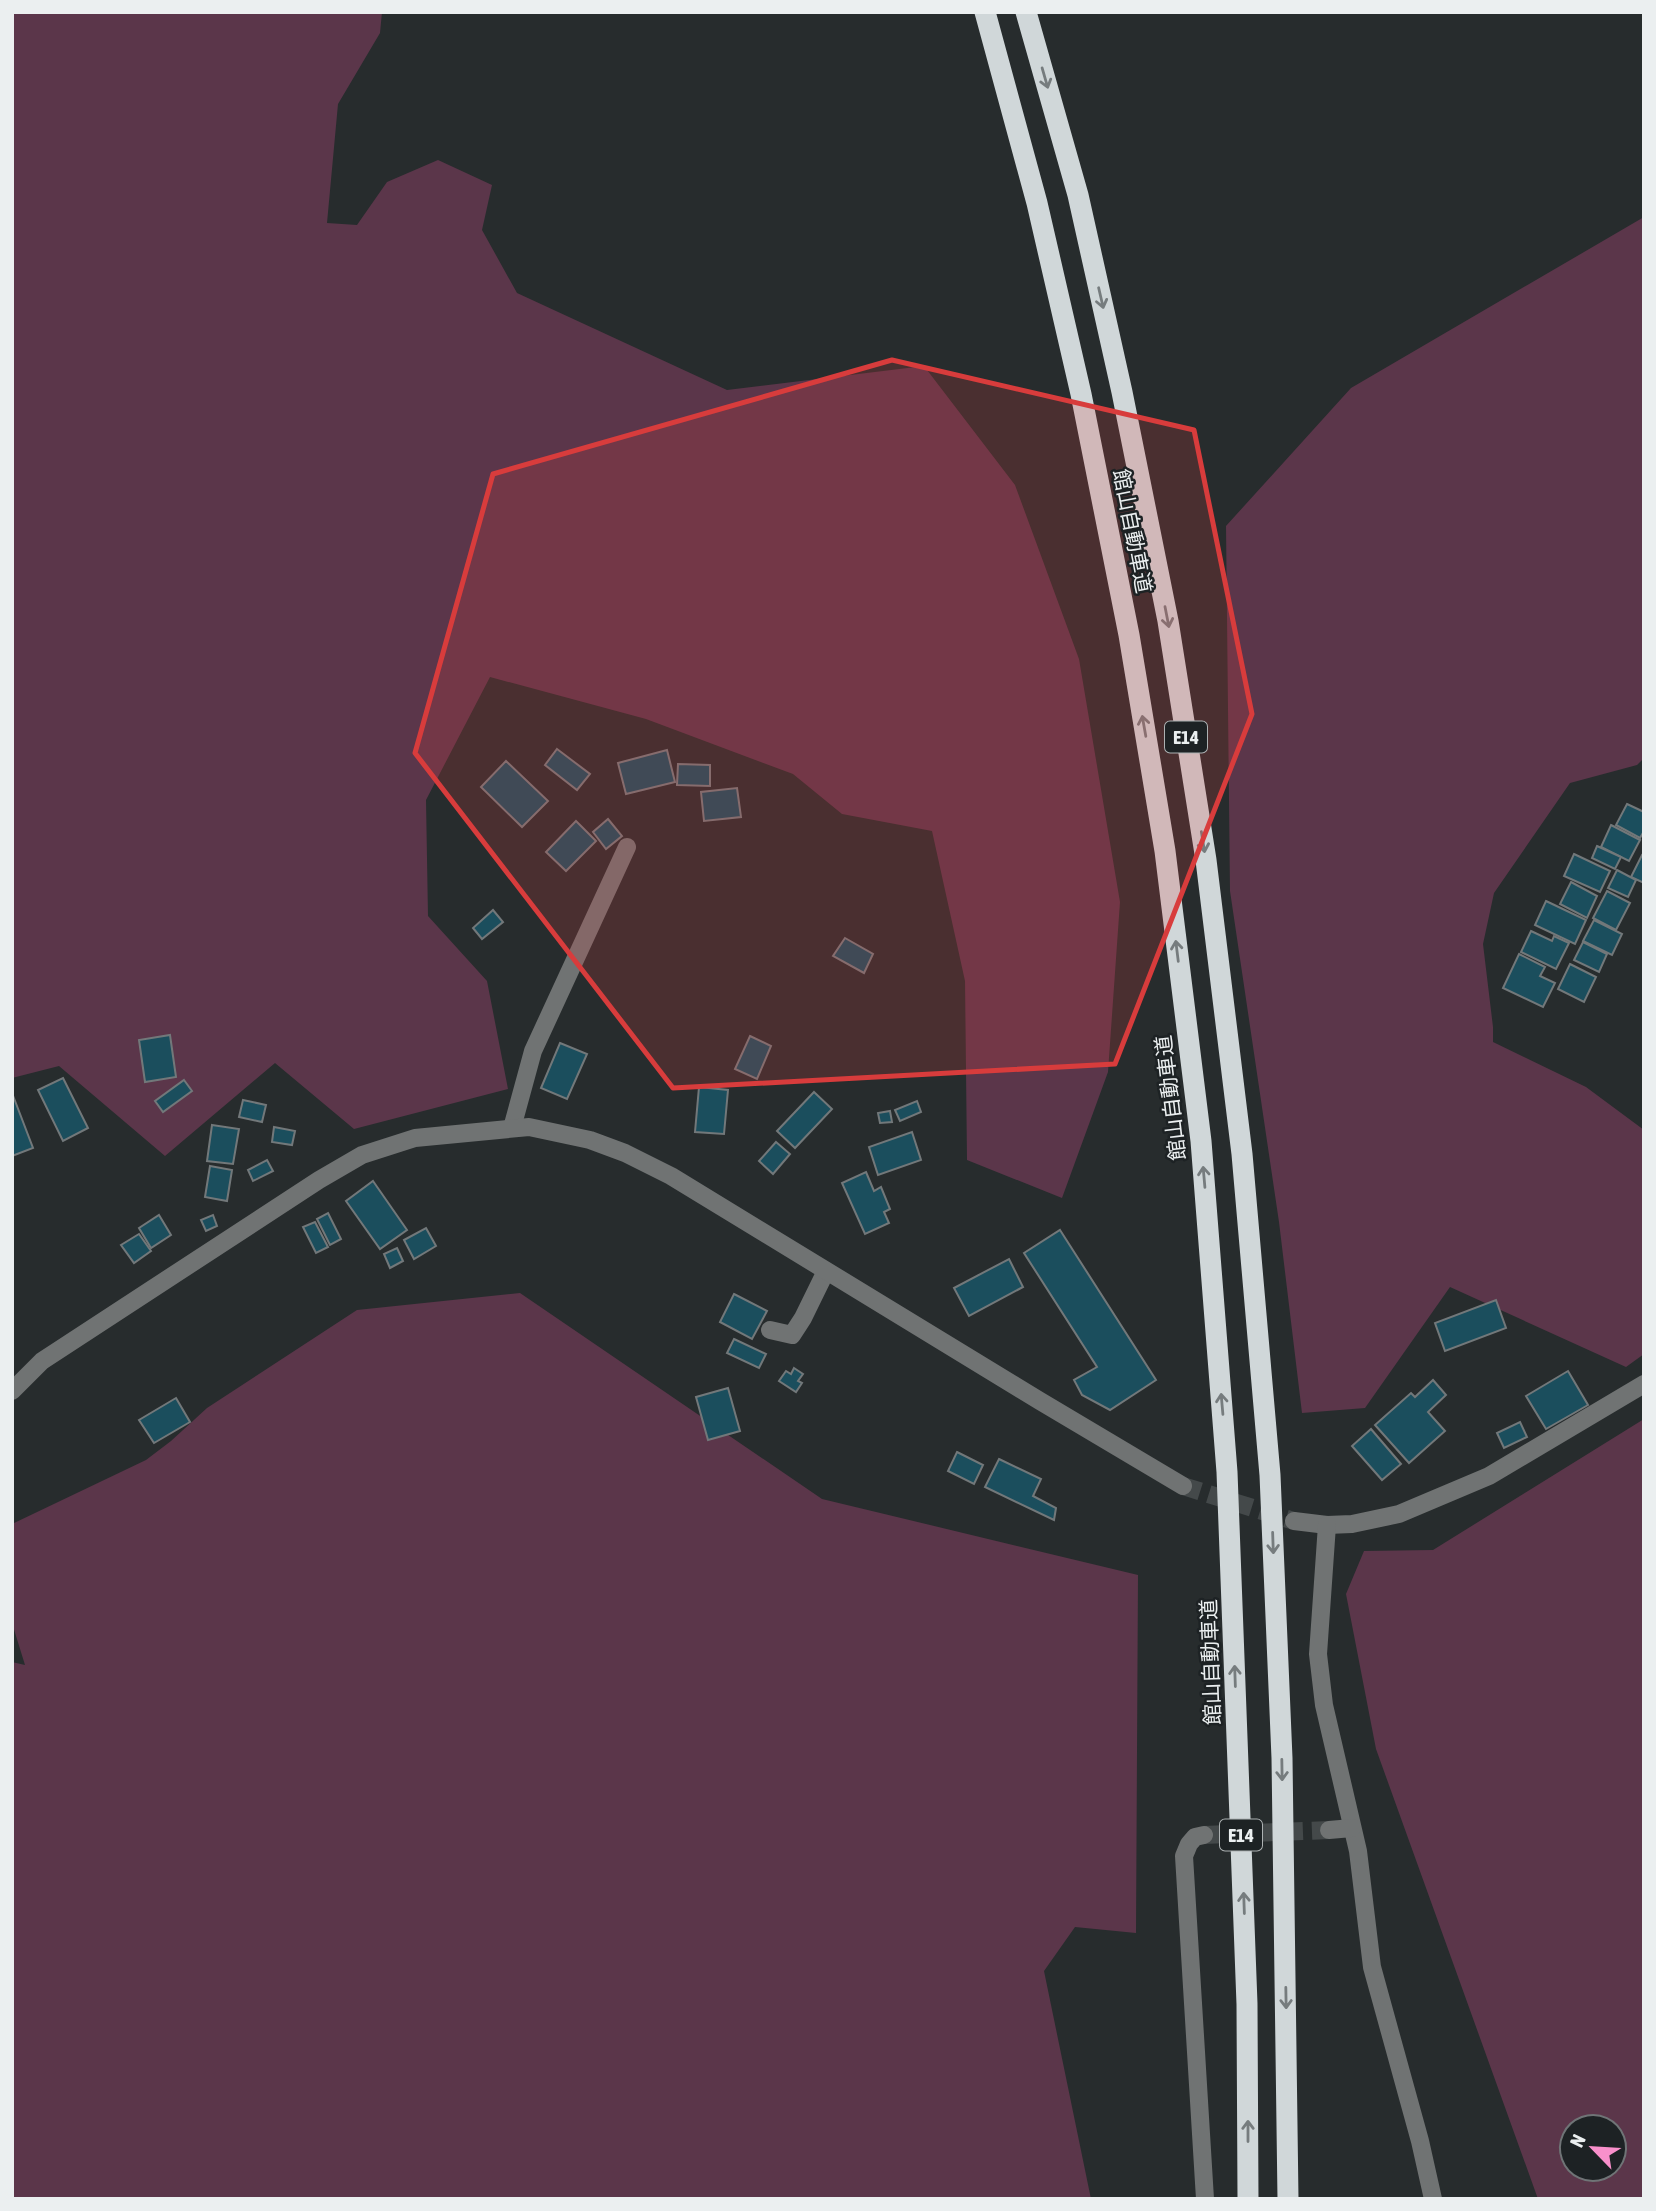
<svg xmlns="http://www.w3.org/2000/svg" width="1656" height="2211" font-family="'Asap Condensed','Noto Sans JP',sans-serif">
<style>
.green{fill:#5b364a;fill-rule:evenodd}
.building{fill:#1b4e5d;stroke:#72787a;stroke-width:2}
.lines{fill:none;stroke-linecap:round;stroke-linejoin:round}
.minor-tunnel{stroke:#44494a;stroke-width:18;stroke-dasharray:18 9;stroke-linecap:butt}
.minor{stroke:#707373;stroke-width:18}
.highway{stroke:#d0d7d9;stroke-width:21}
.oneway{stroke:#767c7e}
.marked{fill:#d83c3c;fill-opacity:0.2;stroke:#d83c3c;stroke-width:5;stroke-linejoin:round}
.labels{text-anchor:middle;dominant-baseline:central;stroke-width:5;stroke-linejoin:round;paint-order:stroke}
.shield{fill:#1d2224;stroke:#adb2b3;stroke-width:2}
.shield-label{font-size:19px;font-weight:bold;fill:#ebeff0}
.street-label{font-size:21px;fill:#ebeff0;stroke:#1d2224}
</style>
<rect width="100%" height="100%" fill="#272c2d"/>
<!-- green -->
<g class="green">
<path d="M 12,12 L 382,12 L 380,33 L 338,104 L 327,223 L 357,225 L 387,182 L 438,160 L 492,185 L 482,230 L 517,293 L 727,390 L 924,366 L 1015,485 L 1079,659 L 1120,902 L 1108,1072 L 1062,1198 L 967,1160 L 965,981 L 932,831 L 842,814 L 793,774 L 646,719 L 490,677 L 426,800 L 428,916 L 487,981 L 508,1089 L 354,1129 L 275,1063 L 165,1156 L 59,1066 L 12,1078 Z"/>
<path d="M 1644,217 L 1644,758 L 1637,765 L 1570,783 L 1494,893 L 1483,944 L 1493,1027 L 1493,1042 L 1586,1087 L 1644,1130 L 1644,1354 L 1626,1367 L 1450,1287 L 1365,1408 L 1302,1413 L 1279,1222 L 1230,891 L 1226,526 L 1351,388 Z"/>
<path d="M 520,1293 L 822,1499 L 1138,1575 L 1136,1933 L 1075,1927 L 1044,1971 L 1091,2199 L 12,2199 L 12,1662 L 25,1665 L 12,1623 L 12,1524 L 146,1460 L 171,1441 L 207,1408 L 357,1310 Z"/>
<path d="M 1644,1419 L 1644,2199 L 1538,2199 L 1376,1749 L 1346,1594 L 1364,1551 L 1433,1550 ZM 1572,2127 L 1614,2127 L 1614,2169 L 1572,2169 Z"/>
</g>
<!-- building -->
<g class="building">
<path d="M 557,749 L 590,774 L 577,790 L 545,765 Z"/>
<path d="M 667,750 L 675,782 L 626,794 L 618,763 Z"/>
<path d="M 506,761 L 548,801 L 522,827 L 481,787 Z"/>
<path d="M 678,764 L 710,765 L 710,786 L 677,785 Z"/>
<path d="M 737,788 L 741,817 L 704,821 L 701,792 Z"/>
<path d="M 1627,804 L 1644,812 L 1644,831 L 1640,838 L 1616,825 Z"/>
<path d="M 608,819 L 622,836 L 606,849 L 593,832 Z"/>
<path d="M 576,821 L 596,841 L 566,871 L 546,852 Z"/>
<path d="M 1611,825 L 1640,840 L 1629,861 L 1601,847 Z"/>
<path d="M 1597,846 L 1621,857 L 1615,869 L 1592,858 Z"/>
<path d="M 1574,854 L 1610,871 L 1600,892 L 1564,876 Z"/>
<path d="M 1642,855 L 1644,856 L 1644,883 L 1631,877 Z"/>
<path d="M 1617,870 L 1636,880 L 1628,897 L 1608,888 Z"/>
<path d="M 1571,882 L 1597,896 L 1587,918 L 1560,904 Z"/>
<path d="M 1607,891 L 1630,903 L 1616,930 L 1593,918 Z"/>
<path d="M 1546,901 L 1586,920 L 1575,944 L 1535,925 Z"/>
<path d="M 493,910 L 503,922 L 482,939 L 473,928 Z"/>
<path d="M 1594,920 L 1622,934 L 1612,955 L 1583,941 Z"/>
<path d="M 1531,931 L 1552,941 L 1554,936 L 1569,943 L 1556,969 L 1521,952 Z"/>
<path d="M 845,938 L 873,954 L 864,973 L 833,956 Z"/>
<path d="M 1583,942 L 1607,954 L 1599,972 L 1574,960 Z"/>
<path d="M 1519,954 L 1545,967 L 1540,976 L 1555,983 L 1543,1007 L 1503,988 Z"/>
<path d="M 1570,964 L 1596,977 L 1584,1002 L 1558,989 Z"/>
<path d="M 170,1035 L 176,1077 L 145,1082 L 139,1040 Z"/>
<path d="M 750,1036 L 771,1046 L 757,1079 L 735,1069 Z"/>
<path d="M 560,1043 L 587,1054 L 567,1099 L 541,1088 Z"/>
<path d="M 63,1078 L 88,1128 L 63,1141 L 38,1090 Z"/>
<path d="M 184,1080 L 192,1091 L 163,1112 L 155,1101 Z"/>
<path d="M 699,1087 L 728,1090 L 724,1134 L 695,1132 Z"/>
<path d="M 814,1092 L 832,1109 L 795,1148 L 777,1131 Z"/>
<path d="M 12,1093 L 33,1148 L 12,1156 Z"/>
<path d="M 243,1100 L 266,1105 L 262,1122 L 239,1117 Z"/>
<path d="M 917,1101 L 921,1112 L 900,1121 L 895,1110 Z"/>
<path d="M 890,1111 L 892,1122 L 880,1123 L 878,1113 Z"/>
<path d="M 212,1125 L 239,1129 L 233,1164 L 207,1161 Z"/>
<path d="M 274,1127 L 295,1131 L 292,1145 L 272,1142 Z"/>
<path d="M 912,1132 L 921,1160 L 878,1175 L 869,1147 Z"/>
<path d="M 776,1142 L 790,1154 L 773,1174 L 759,1161 Z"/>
<path d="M 267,1160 L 273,1171 L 253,1181 L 248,1170 Z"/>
<path d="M 210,1166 L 232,1170 L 227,1201 L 205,1197 Z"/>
<path d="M 866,1172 L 874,1191 L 881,1187 L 890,1209 L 884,1212 L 889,1223 L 865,1234 L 842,1183 Z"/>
<path d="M 373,1181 L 407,1230 L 380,1249 L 346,1201 Z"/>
<path d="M 328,1213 L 341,1239 L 330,1245 L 317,1219 Z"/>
<path d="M 159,1215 L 171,1235 L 151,1248 L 139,1228 Z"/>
<path d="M 213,1215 L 217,1226 L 206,1231 L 201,1220 Z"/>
<path d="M 315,1222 L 328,1247 L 316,1253 L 303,1227 Z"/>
<path d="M 426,1228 L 436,1246 L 414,1259 L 404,1240 Z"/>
<path d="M 1060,1230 L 1156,1380 L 1110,1410 L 1082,1395 L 1074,1380 L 1097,1367 L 1024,1253 Z"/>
<path d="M 139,1234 L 151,1251 L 134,1263 L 121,1245 Z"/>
<path d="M 397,1248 L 403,1261 L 390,1268 L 384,1254 Z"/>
<path d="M 1009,1259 L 1023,1287 L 969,1316 L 954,1288 Z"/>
<path d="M 734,1294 L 767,1311 L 752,1339 L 720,1322 Z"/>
<path d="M 1496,1300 L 1506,1328 L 1445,1351 L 1435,1323 Z"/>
<path d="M 734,1339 L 766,1354 L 759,1368 L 727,1353 Z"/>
<path d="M 794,1368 L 803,1374 L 798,1381 L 802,1383 L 796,1392 L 779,1381 L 786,1371 L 791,1374 Z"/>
<path d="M 1568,1371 L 1588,1405 L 1546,1429 L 1526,1396 Z"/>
<path d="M 1433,1380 L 1446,1395 L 1428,1412 L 1445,1431 L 1409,1463 L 1375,1425 L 1411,1393 L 1415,1397 Z"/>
<path d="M 728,1388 L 740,1431 L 708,1440 L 696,1397 Z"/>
<path d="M 176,1398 L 190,1422 L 154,1443 L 139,1420 Z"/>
<path d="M 1520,1422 L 1527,1437 L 1504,1448 L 1497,1433 Z"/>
<path d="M 1371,1429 L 1401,1464 L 1382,1480 L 1352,1446 Z"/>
<path d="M 957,1452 L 983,1465 L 974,1484 L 948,1471 Z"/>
<path d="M 999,1459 L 1041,1479 L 1033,1496 L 1056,1508 L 1054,1520 L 985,1487 Z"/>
</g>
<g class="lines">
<!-- minor-tunnel -->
<g class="minor-tunnel">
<path d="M 1183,1486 L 1294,1521"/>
<path d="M 1204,1835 L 1329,1830"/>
</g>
<!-- minor -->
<g class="minor">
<path d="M 512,1128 L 533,1051 L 627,847"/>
<path d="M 770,1330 L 792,1335 L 803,1318 L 826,1271"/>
<path d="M 12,1391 L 42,1361 L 319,1180 L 362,1155 L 415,1138 L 529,1127 L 590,1140 L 625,1153 L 671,1176 L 1040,1401 L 1183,1486"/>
<path d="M 1294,1521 L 1327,1525 L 1352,1524 L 1399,1514 L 1489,1476 L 1644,1384"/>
<path d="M 1327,1525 L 1318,1654 L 1324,1705 L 1358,1851 L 1372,1967 L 1420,2141 L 1433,2199"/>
<path d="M 1329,1830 L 1352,1828"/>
<path d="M 1204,1835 L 1195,1837 L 1189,1844 L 1184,1856 L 1205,2199"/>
</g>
<!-- highway -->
<g class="highway">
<path d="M 985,12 L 1037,203 L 1081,394 L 1129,635 L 1165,851 L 1201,1141 L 1227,1472 L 1247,2004 L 1248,2199"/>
<path d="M 1026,12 L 1078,195 L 1122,392 L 1168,621 L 1206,860 L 1242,1154 L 1270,1475 L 1282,1758 L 1288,2199"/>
</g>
</g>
<!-- one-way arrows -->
<defs><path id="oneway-shaft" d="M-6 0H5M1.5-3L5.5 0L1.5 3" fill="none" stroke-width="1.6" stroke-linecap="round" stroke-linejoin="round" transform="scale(1.75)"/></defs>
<g class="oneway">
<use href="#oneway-shaft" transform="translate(1045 78) rotate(74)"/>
<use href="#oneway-shaft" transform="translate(1101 298) rotate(77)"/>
<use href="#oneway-shaft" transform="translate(1167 617) rotate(79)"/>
<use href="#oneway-shaft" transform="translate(1144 726) rotate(-100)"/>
<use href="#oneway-shaft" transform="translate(1203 842) rotate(81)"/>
<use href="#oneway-shaft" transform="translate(1177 951) rotate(-97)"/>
<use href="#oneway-shaft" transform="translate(1204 1177) rotate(-95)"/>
<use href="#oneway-shaft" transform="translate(1222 1404) rotate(-95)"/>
<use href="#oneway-shaft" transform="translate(1273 1543) rotate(88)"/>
<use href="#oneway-shaft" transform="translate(1235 1676) rotate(-92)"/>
<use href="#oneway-shaft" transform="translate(1282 1770) rotate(89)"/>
<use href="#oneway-shaft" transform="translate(1244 1903) rotate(-92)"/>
<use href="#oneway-shaft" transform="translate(1286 1998) rotate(89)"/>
<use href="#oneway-shaft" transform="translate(1248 2131) rotate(-90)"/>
</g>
<!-- marked area -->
<path class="marked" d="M 892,360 L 1194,430 L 1252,714 L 1115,1064 L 673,1088 L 415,753 L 493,474 Z"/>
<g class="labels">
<!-- shield labels -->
<g class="shield">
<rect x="1165" y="721.5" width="42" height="31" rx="5"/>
<rect x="1220" y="1819.5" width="42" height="31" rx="5"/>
</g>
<g class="shield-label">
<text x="1186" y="737">E14</text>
<text x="1241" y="1835">E14</text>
</g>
<!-- street labels -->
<g class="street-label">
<text transform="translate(1133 531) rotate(79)">館山自動車道</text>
<text transform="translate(1170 1098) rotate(-97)">館山自動車道</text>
<text transform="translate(1210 1662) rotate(-92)">館山自動車道</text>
</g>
</g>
<!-- border -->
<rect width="1656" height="2211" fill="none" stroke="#ebeff0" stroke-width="28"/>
<!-- north arrow -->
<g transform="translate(1593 2148) rotate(295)"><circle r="33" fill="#1d2224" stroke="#6f7476" stroke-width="2"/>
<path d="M0-5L12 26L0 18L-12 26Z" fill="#f890cb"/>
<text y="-10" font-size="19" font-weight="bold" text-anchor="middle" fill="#ebeff0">N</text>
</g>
</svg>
